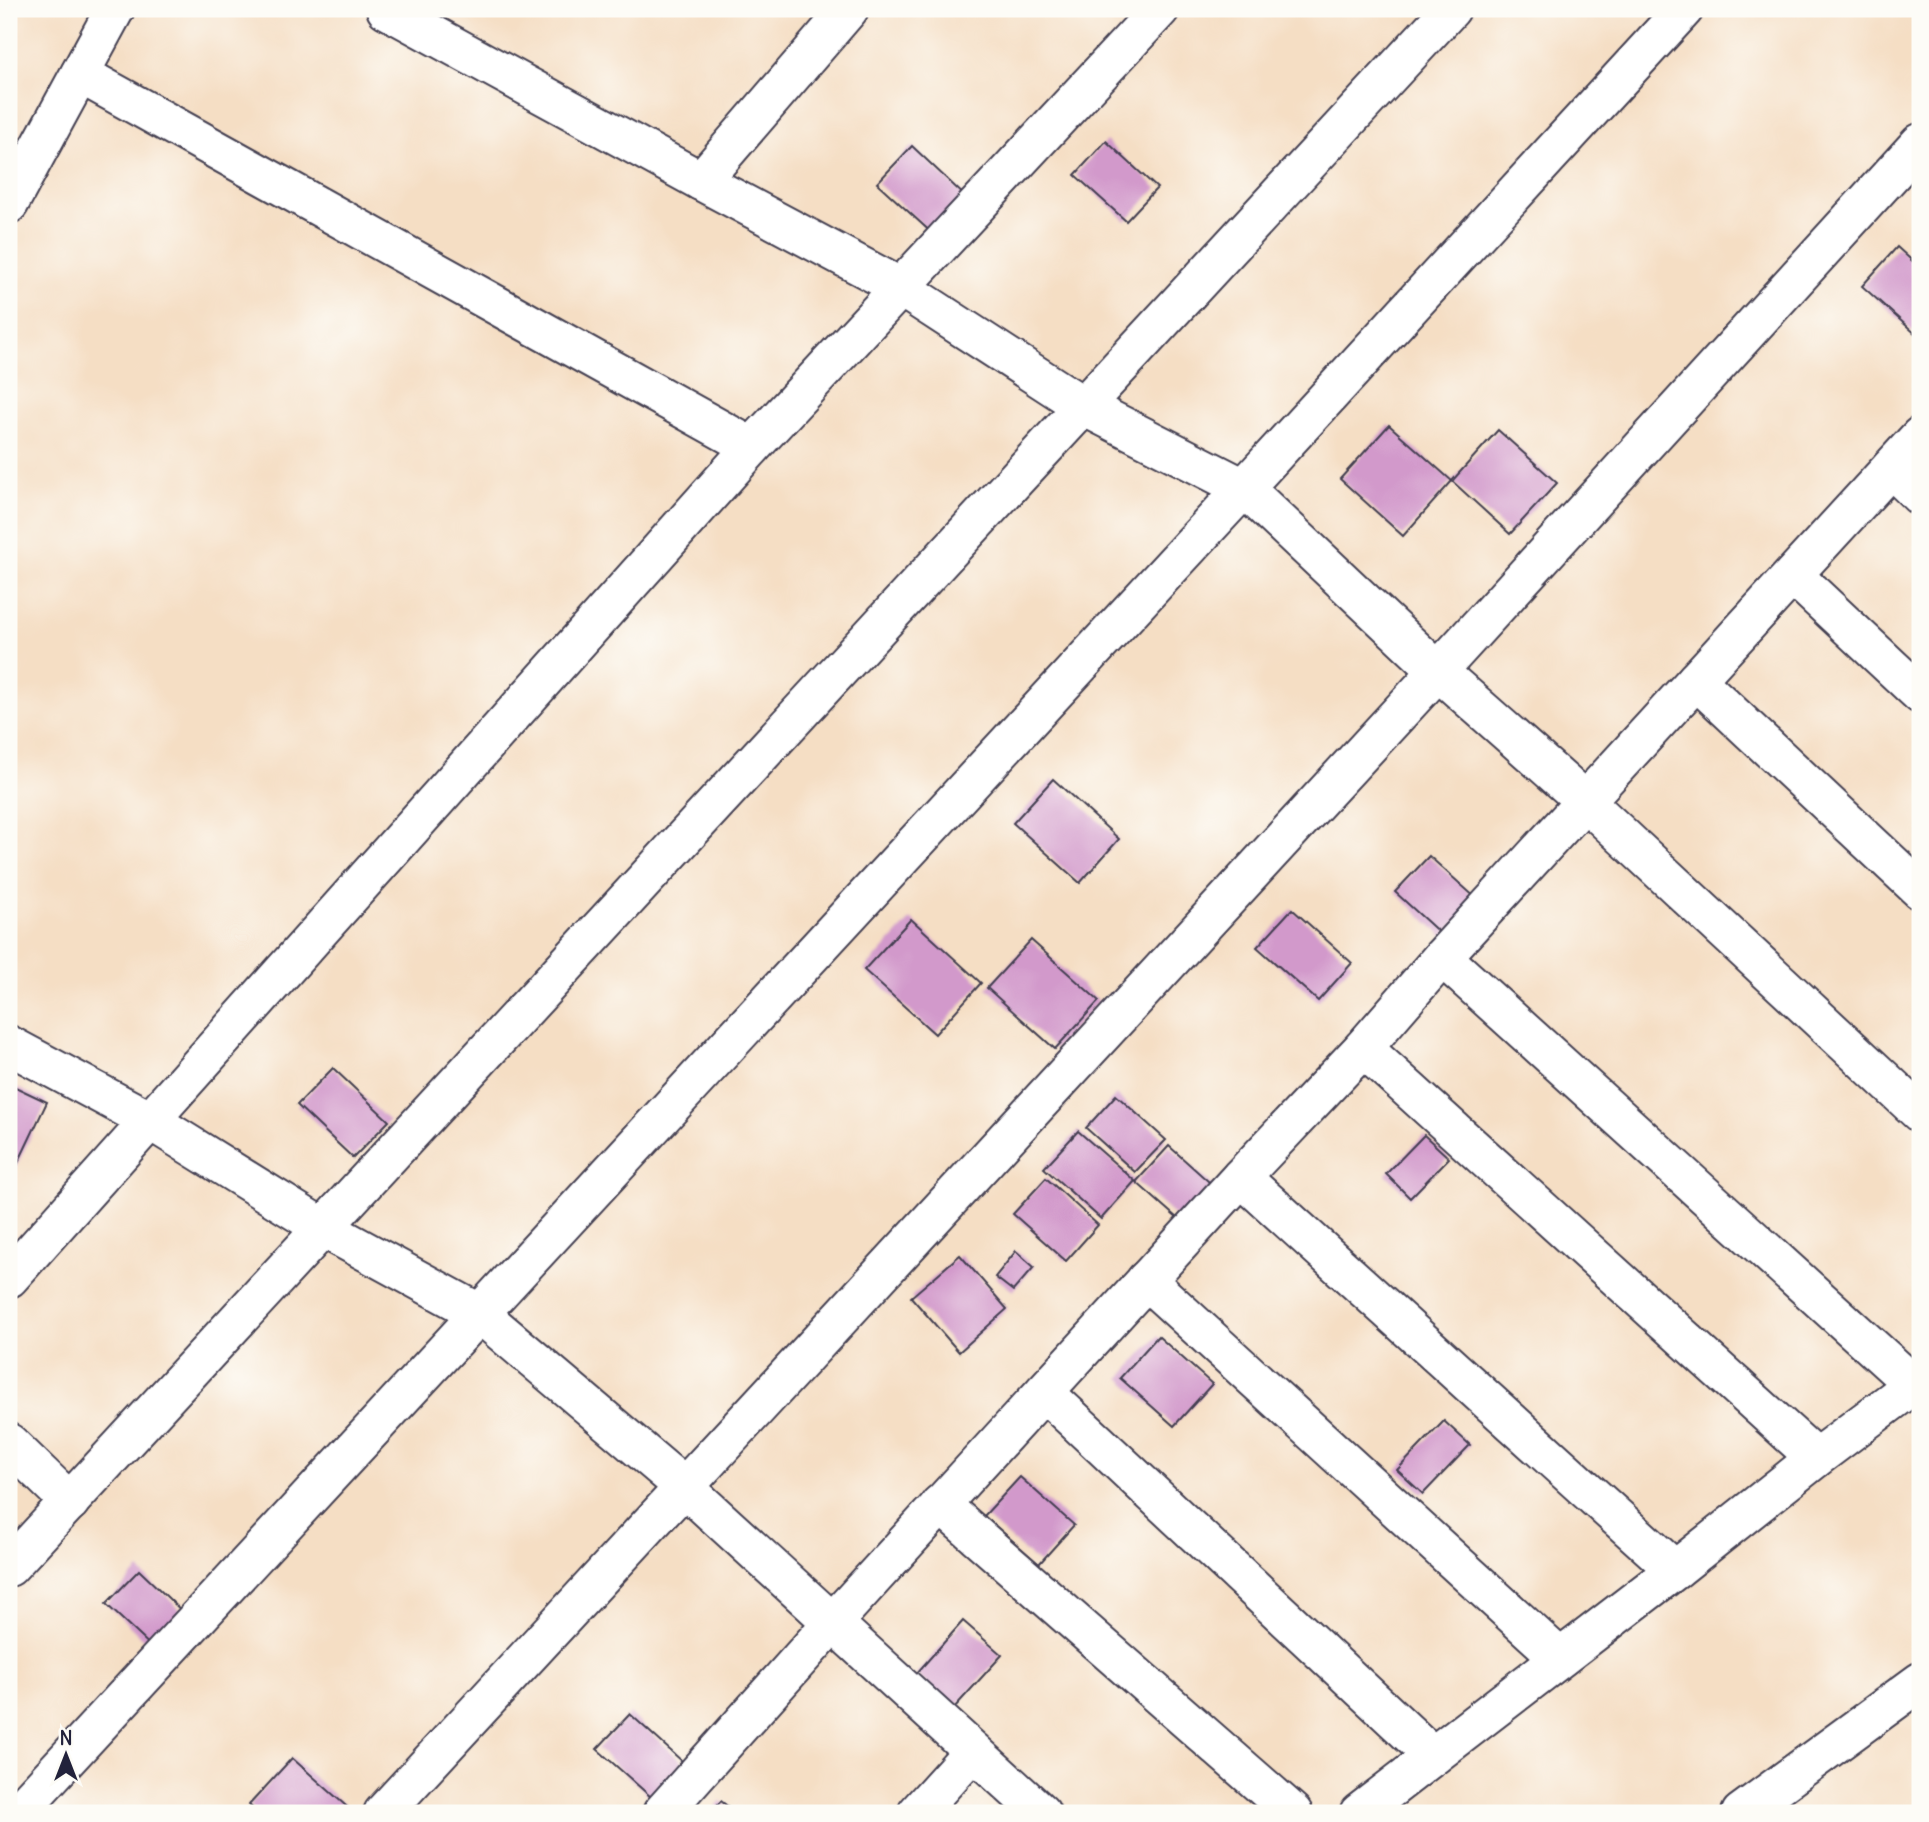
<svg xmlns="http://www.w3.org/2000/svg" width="1929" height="1822" font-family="Delius,sans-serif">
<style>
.building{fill:#d299cb}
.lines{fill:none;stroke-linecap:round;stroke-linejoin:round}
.street-casing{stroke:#423e50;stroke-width:42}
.street{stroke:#fff;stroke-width:38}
</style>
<rect width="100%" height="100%" fill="#fdfcf7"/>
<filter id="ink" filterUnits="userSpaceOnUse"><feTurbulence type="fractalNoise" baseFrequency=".0143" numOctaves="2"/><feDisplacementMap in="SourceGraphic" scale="14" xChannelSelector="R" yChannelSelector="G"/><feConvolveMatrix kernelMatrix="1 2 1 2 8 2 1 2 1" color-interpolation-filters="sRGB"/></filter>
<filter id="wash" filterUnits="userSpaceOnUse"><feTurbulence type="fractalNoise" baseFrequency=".00686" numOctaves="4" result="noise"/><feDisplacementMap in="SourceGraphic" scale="28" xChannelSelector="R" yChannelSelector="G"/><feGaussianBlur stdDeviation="1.57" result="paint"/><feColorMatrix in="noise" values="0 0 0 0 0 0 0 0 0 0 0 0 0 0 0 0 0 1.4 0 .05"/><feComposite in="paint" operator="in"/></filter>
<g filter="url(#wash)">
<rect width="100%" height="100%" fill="#f5dec4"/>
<g id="blocks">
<!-- building -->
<g class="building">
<path d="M 1106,141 L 1157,188 L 1126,221 L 1075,175 Z"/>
<path d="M 912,146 L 968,199 L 934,235 L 877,183 Z"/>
<path d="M 1897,247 L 1920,268 L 1920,333 L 1918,336 L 1862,286 Z"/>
<path d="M 1389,425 L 1452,481 L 1403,536 L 1340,479 Z"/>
<path d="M 1498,430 L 1557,483 L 1510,534 L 1452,481 Z"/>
<path d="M 1053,779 L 1119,839 L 1080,883 L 1013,823 Z"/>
<path d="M 1429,856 L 1477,899 L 1443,936 L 1395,892 Z"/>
<path d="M 1292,909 L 1352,963 L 1318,1001 L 1257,947 Z"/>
<path d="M 911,919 L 981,983 L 935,1034 L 864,970 Z"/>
<path d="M 1031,940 L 1099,1001 L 1055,1049 L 987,988 Z"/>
<path d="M 333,1068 L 389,1121 L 353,1158 L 297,1105 Z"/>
<path d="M 9,1084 L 47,1102 L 9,1182 Z"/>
<path d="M 1116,1095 L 1166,1140 L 1135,1172 L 1086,1128 Z"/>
<path d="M 1078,1131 L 1135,1181 L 1101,1219 L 1044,1168 Z"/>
<path d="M 1424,1135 L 1449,1158 L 1410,1198 L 1386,1174 Z"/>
<path d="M 1169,1146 L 1218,1190 L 1186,1226 L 1136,1182 Z"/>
<path d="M 1046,1178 L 1098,1225 L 1066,1261 L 1013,1214 Z"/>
<path d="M 1016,1251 L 1034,1267 L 1013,1291 L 995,1277 Z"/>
<path d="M 960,1255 L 1007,1309 L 959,1352 L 911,1297 Z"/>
<path d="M 1158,1336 L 1212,1384 L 1174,1426 L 1120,1378 Z"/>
<path d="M 1444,1421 L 1470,1445 L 1423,1494 L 1397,1470 Z"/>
<path d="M 1020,1477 L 1074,1525 L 1039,1564 L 984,1516 Z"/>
<path d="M 139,1570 L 187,1616 L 155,1650 L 106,1604 Z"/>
<path d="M 963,1621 L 1002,1655 L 954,1708 L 916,1674 Z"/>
<path d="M 630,1714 L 683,1762 L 651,1797 L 597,1749 Z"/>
<path d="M 292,1758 L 354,1813 L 258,1813 L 249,1805 Z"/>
<path d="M 721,1801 L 736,1813 L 710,1813 Z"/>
</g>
</g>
</g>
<g filter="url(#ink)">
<use href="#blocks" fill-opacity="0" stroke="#423e50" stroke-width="2"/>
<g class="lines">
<!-- street casing -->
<g class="street-casing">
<g id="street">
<path d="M 386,9 L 701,181 L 900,287 L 1083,406 L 1244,488 L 1438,671 L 1586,802 L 1920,1113"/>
<path d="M 80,74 L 752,447"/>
<path d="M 701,181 L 849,9"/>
<path d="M 9,204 L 115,9"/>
<path d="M 1891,468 L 1920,496"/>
<path d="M 1793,575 L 1920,694"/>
<path d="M 1696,680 L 1920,890"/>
<path d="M 1442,957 L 1914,1385"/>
<path d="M 9,1045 L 151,1121 L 323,1228 L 479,1313 L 683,1486 L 1041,1813"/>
<path d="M 1363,1048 L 1816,1458"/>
<path d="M 1241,1177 L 1675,1570"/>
<path d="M 9,1278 L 752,447 L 1160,9"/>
<path d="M 1146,1280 L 1560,1658"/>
<path d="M 1044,1392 L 1433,1756"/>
<path d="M 9,1443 L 70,1502"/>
<path d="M 940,1504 L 1293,1813"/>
<path d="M 9,1567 L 1451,9"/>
<path d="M 17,1813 L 1244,488 L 1684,9"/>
<path d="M 383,1813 L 1438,671 L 1920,143"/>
<path d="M 662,1813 L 832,1623 L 1241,1177 L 1363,1048 L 1442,957 L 1920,436"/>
<path d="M 917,1813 L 973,1751"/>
<path d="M 1359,1813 L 1675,1570 L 1816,1458 L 1920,1380"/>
<path d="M 1741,1813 L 1920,1682"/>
</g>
</g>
<!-- street -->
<use href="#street" class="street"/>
</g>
</g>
<!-- margin -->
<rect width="1929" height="1822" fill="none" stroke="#fdfcf7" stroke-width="35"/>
<!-- north arrow -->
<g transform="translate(66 1755)" stroke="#fdfcf7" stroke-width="5" paint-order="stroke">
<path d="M0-5L12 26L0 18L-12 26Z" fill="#22223b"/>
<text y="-10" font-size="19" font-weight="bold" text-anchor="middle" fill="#22223b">N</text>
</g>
</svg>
